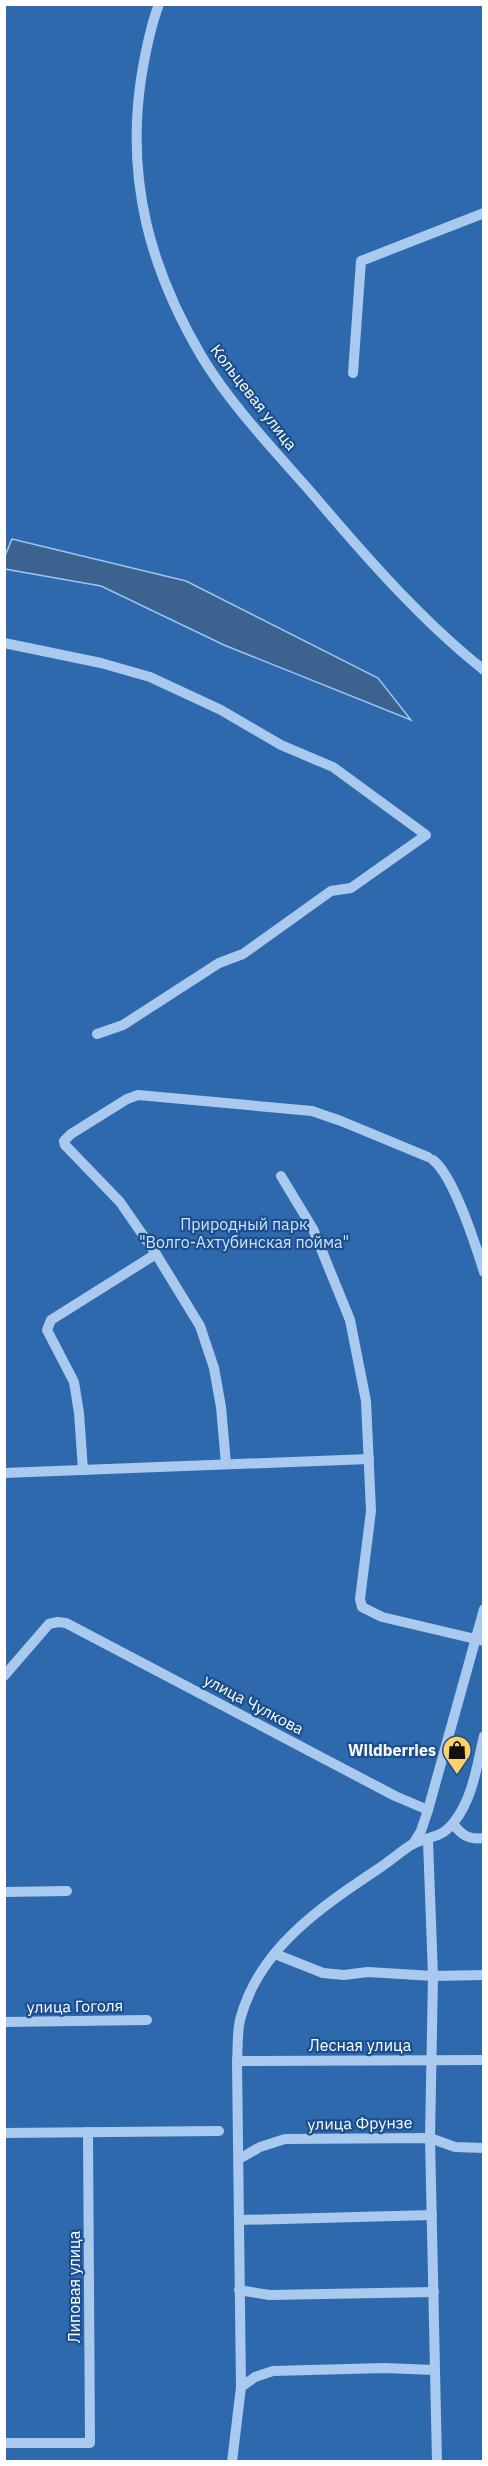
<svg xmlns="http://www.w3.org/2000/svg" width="488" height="2466" font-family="'IBM Plex Sans',sans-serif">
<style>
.green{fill:#2e69ad}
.water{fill:#3c6290;stroke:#9cc4f0;stroke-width:1.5}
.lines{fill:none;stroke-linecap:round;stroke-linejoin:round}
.minor{stroke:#a9c9ee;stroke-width:10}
.labels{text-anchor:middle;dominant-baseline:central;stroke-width:4.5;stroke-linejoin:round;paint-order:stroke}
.street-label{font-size:16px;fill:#fff;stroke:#1b4f8f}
.park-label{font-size:16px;fill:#cfe3fa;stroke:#1b4f8f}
.poi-label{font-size:16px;font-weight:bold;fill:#fff;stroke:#1b4f8f;text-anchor:end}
</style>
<rect width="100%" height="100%" fill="#1b4f8f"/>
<!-- green -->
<rect class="green" x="5" y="5" width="478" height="2456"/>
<!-- water -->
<path class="water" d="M 12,539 L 186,581 L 378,678 L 411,720 L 224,645 L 101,586 L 5,569 L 5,556 Z"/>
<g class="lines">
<!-- minor -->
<g class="minor">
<path d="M 159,4 C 150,28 145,54 141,79 C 126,181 150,269 202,357 C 233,408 277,453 316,498 C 366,557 423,622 484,670"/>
<path d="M 353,373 L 361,261 L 484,213"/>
<path d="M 4,643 L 101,663 L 150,677 L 221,710 L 281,745 L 333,767 L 426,835 L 351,888 L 331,891 L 243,954 L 219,963 L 123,1025 L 97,1034"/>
<path d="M 433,1160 C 453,1175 476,1246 484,1272"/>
<path d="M 281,1176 L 313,1229 L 350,1320 L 366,1401 L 371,1511 L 360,1599 L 362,1607 L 382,1617 L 484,1641"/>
<path d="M 226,1464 L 221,1407 L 214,1368 L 200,1326 L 156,1254 L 120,1202 L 65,1145 L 64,1141 L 71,1134 L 127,1099 L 138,1095 L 312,1111 L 341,1121 L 428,1157"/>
<path d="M 83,1470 L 79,1413 L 74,1382 L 47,1330 L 51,1320 L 156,1254"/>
<path d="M 4,1473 L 369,1459"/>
<path d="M 4,1676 L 49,1624 L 58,1622 L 66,1623 L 395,1796 L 428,1810"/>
<path d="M 453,1824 C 462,1835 468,1840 484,1838"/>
<path d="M 428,1841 L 433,1976 L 430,2138 L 437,2462"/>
<path d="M 413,1844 L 421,1831 L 428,1810 L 484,1609"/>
<path d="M 4,1892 L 67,1891"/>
<path d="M 275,1954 L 323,1973 L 344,1975 L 368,1972 L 433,1976 L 484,1975"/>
<path d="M 4,2022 L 147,2020"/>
<path d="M 237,2061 L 484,2060"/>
<path d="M 4,2133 L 219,2131"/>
<path d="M 239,2159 L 260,2147 L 285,2139 L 430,2138 L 455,2147 L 484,2148"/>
<path d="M 240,2220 L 432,2215"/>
<path d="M 239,2290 L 269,2295 L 434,2292"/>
<path d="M 241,2387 L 255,2377 L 273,2371 L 384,2368 L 435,2370"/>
<path d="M 4,2443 L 90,2443 L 88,2132"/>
<path d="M 232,2462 L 241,2387 L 237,2061 C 238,2048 237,2033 240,2020 C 258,1949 321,1907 378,1869 C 389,1862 400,1852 411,1845 C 428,1835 439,1841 454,1822 C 473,1798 477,1765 484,1736"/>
</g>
</g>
<!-- icons -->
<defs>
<g id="shop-pin" transform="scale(1.5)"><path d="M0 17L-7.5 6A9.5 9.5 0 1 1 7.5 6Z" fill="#ffd166" stroke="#1b4f8f"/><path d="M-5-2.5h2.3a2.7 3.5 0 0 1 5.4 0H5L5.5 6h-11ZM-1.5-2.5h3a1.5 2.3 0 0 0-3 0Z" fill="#111"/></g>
</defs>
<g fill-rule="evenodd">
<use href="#shop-pin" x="457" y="1750"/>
</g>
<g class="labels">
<!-- street labels -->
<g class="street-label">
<text transform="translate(254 397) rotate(52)">Кольцевая улица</text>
<text transform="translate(254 1704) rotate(28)">улица Чулкова</text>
<text transform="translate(75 2006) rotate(-1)">улица Гоголя</text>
<text x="360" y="2045">Лесная улица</text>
<text transform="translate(360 2123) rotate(-1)">улица Фрунзе</text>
<text transform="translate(74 2287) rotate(-90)">Липовая улица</text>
</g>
<!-- park labels -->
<g class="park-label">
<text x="244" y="1224">Природный парк<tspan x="244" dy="18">"Волго-Ахтубинская пойма"</tspan></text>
</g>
<!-- poi labels -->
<g class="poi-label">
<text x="436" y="1750">Wildberries</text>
</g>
</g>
<!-- border -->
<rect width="488" height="2466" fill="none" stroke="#ffffff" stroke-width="12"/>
</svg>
